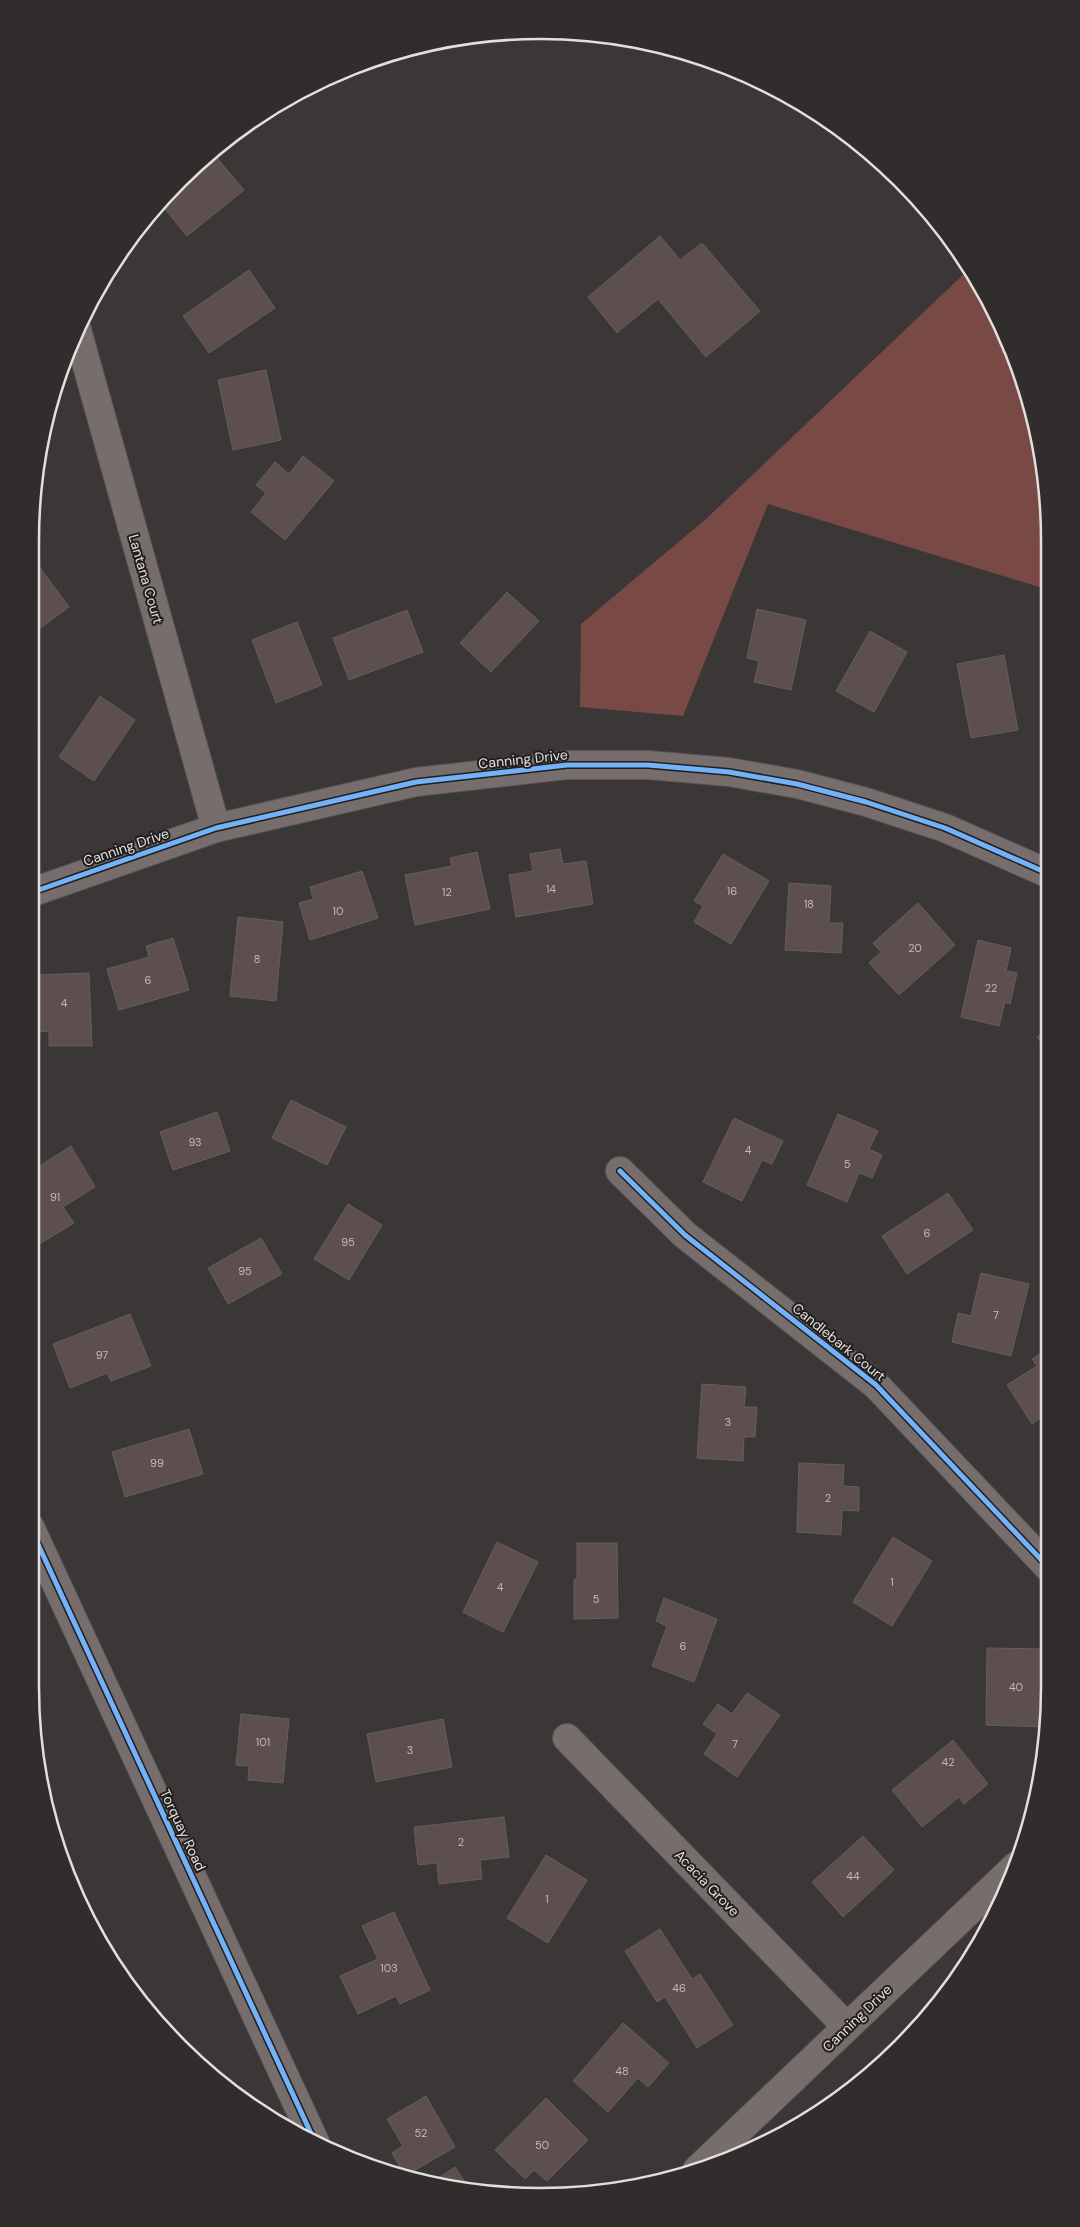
<svg xmlns="http://www.w3.org/2000/svg" width="1080" height="2227" font-family="'DM Sans',sans-serif">
<style>
.green{fill:#784945}
.building{fill:#5d4f4e;stroke:#625f5f}
.lines{fill:none;stroke-linecap:round;stroke-linejoin:round}
.minor-casing{stroke:#555353;stroke-width:30}
.tertiary-casing{stroke:#555353;stroke-width:30}
.minor{stroke:#786d6d;stroke-width:28}
.tertiary{stroke:#786d6d;stroke-width:28}
.cycleway-casing{stroke:#211e1e;stroke-width:8}
.cycleway{stroke:#73b2f8;stroke-width:5}
.labels{text-anchor:middle;dominant-baseline:central;stroke-width:4;stroke-linejoin:round;paint-order:stroke}
.number-label{font-size:11px;fill:#c2bbba}
.street-label{font-size:14px;fill:#e3dfde;stroke:#211e1e}
.rim{fill:none;stroke:#e3dfde;stroke-width:2.5}
</style>
<rect width="100%" height="100%" fill="#3b3737"/>
<!-- green -->
<path class="green" d="M 968,270 L 1011,345 L 1046,473 L 1046,589 L 768,504 L 683,716 L 580,707 L 581,624 L 706,519 Z"/>
<!-- building -->
<g class="building">
<path d="M 302,92 L 292,105 L 286,100 Z"/>
<path d="M 217,158 L 244,190 L 187,236 L 160,203 L 178,190 L 174,186 L 196,166 L 200,172 Z"/>
<path d="M 660,236 L 680,260 L 702,243 L 760,311 L 706,357 L 658,299 L 617,333 L 588,297 Z"/>
<path d="M 249,270 L 275,308 L 209,353 L 183,316 Z"/>
<path d="M 266,370 L 281,440 L 233,450 L 218,380 Z"/>
<path d="M 303,456 L 334,481 L 285,540 L 251,512 L 266,493 L 256,485 L 275,462 L 289,474 Z"/>
<path d="M 30,554 L 69,607 L 35,632 L 30,626 Z"/>
<path d="M 507,592 L 539,621 L 491,672 L 460,643 Z"/>
<path d="M 757,609 L 806,620 L 791,690 L 754,682 L 759,661 L 747,658 Z"/>
<path d="M 407,610 L 423,652 L 349,680 L 333,638 Z"/>
<path d="M 297,622 L 322,685 L 276,703 L 252,640 Z"/>
<path d="M 870,631 L 907,652 L 874,712 L 836,691 Z"/>
<path d="M 1004,655 L 1018,730 L 971,738 L 957,664 Z"/>
<path d="M 100,696 L 135,720 L 94,781 L 59,757 Z"/>
<path d="M 30,749 L 37,751 L 30,772 Z"/>
<path d="M 560,849 L 563,864 L 586,861 L 593,904 L 516,917 L 509,875 L 533,871 L 530,854 Z"/>
<path d="M 477,852 L 490,909 L 415,925 L 405,875 L 452,866 L 450,858 Z"/>
<path d="M 723,854 L 769,881 L 731,944 L 694,922 L 703,906 L 694,901 Z"/>
<path d="M 362,871 L 378,918 L 310,940 L 299,903 L 313,899 L 310,887 Z"/>
<path d="M 789,883 L 831,886 L 829,923 L 843,923 L 841,953 L 785,950 Z"/>
<path d="M 918,903 L 955,945 L 899,995 L 869,963 L 881,952 L 873,943 Z"/>
<path d="M 238,917 L 283,922 L 276,1001 L 230,996 Z"/>
<path d="M 173,938 L 189,990 L 119,1010 L 107,969 L 149,957 L 146,946 Z"/>
<path d="M 978,940 L 1011,948 L 1006,971 L 1017,973 L 1010,1004 L 1005,1002 L 999,1026 L 961,1017 Z"/>
<path d="M 89,973 L 92,1046 L 49,1046 L 49,1031 L 38,1032 L 36,975 Z"/>
<path d="M 1048,1028 L 1048,1050 L 1037,1037 Z"/>
<path d="M 291,1100 L 346,1127 L 327,1165 L 272,1138 Z"/>
<path d="M 217,1112 L 230,1151 L 173,1170 L 160,1132 Z"/>
<path d="M 838,1114 L 878,1131 L 869,1149 L 882,1155 L 872,1178 L 859,1173 L 847,1202 L 807,1185 Z"/>
<path d="M 734,1118 L 783,1141 L 772,1164 L 762,1160 L 742,1201 L 703,1182 Z"/>
<path d="M 71,1146 L 95,1187 L 63,1207 L 74,1223 L 36,1246 L 30,1236 L 30,1172 Z"/>
<path d="M 948,1193 L 973,1230 L 907,1274 L 882,1236 Z"/>
<path d="M 348,1204 L 382,1225 L 349,1280 L 314,1259 Z"/>
<path d="M 261,1238 L 282,1274 L 228,1304 L 208,1268 Z"/>
<path d="M 981,1273 L 1029,1284 L 1011,1356 L 952,1342 L 958,1313 L 971,1316 Z"/>
<path d="M 130,1314 L 151,1366 L 111,1381 L 107,1373 L 70,1388 L 53,1344 Z"/>
<path d="M 1049,1348 L 1049,1412 L 1032,1424 L 1007,1385 L 1037,1366 L 1032,1359 Z"/>
<path d="M 702,1384 L 746,1387 L 744,1407 L 757,1407 L 755,1437 L 744,1437 L 743,1461 L 697,1458 Z"/>
<path d="M 189,1429 L 203,1474 L 125,1497 L 112,1452 Z"/>
<path d="M 799,1463 L 844,1465 L 843,1486 L 859,1487 L 859,1511 L 842,1510 L 841,1535 L 797,1532 Z"/>
<path d="M 893,1537 L 932,1561 L 892,1626 L 853,1602 Z"/>
<path d="M 497,1542 L 538,1562 L 503,1632 L 463,1612 Z"/>
<path d="M 577,1543 L 617,1543 L 618,1618 L 574,1619 L 574,1580 L 577,1578 Z"/>
<path d="M 664,1598 L 717,1619 L 694,1682 L 652,1666 L 667,1626 L 656,1621 Z"/>
<path d="M 987,1648 L 1047,1649 L 1045,1727 L 986,1725 Z"/>
<path d="M 747,1693 L 780,1715 L 737,1777 L 704,1754 L 717,1734 L 703,1724 L 718,1704 L 732,1714 Z"/>
<path d="M 241,1714 L 289,1719 L 283,1783 L 248,1780 L 249,1766 L 236,1765 Z"/>
<path d="M 443,1719 L 452,1767 L 376,1782 L 367,1734 Z"/>
<path d="M 953,1740 L 988,1784 L 964,1804 L 959,1797 L 922,1827 L 892,1790 Z"/>
<path d="M 504,1817 L 509,1857 L 480,1860 L 482,1879 L 439,1884 L 437,1863 L 418,1865 L 414,1827 Z"/>
<path d="M 863,1836 L 894,1870 L 843,1917 L 812,1882 Z"/>
<path d="M 546,1855 L 587,1880 L 548,1943 L 507,1918 Z"/>
<path d="M 394,1912 L 430,1990 L 400,2004 L 396,1996 L 358,2014 L 340,1976 L 378,1959 L 362,1926 Z"/>
<path d="M 660,1929 L 692,1979 L 700,1974 L 733,2025 L 697,2048 L 665,1997 L 657,2002 L 625,1951 Z"/>
<path d="M 623,2023 L 669,2063 L 648,2087 L 638,2078 L 608,2112 L 573,2081 Z"/>
<path d="M 426,2096 L 455,2147 L 405,2176 L 392,2153 L 403,2146 L 387,2119 Z"/>
<path d="M 546,2098 L 588,2140 L 547,2181 L 534,2170 L 525,2179 L 495,2150 Z"/>
<path d="M 455,2167 L 471,2191 L 429,2184 Z"/>
</g>
<g class="lines">
<!-- minor casing -->
<g class="minor-casing">
<g id="minor">
<path d="M 77,330 L 216,828"/>
<path d="M 30,893 L 216,828 L 416,782 L 567,765 L 648,765 L 729,772 L 797,784 L 866,802 L 945,828 L 1047,873"/>
<path d="M 620,1171 L 685,1235 L 876,1385 L 1050,1569"/>
<path d="M 567,1738 L 847,2027"/>
<path d="M 697,2170 L 1016,1866"/>
</g>
</g>
<!-- tertiary casing -->
<g class="tertiary-casing">
<path id="tertiary" d="M 30,1527 L 315,2142"/>
</g>
<!-- minor -->
<use href="#minor" class="minor"/>
<!-- tertiary -->
<use href="#tertiary" class="tertiary"/>
<!-- cycleway casing -->
<g class="cycleway-casing">
<g id="cycleway">
<path d="M 30,893 L 216,828 L 416,782 L 567,765 L 648,765 L 729,772 L 797,784 L 866,802 L 945,828 L 1047,873"/>
<path d="M 620,1171 L 685,1235 L 876,1385 L 1050,1569"/>
<path d="M 30,1527 L 315,2142"/>
</g>
</g>
<!-- cycleway -->
<use href="#cycleway" class="cycleway"/>
</g>
<g class="labels">
<!-- number labels -->
<g class="number-label">
<text x="551" y="889">14</text>
<text x="732" y="891">16</text>
<text x="447" y="892">12</text>
<text x="809" y="904">18</text>
<text x="338" y="911">10</text>
<text x="915" y="948">20</text>
<text x="257" y="959">8</text>
<text x="148" y="980">6</text>
<text x="991" y="988">22</text>
<text x="64" y="1003">4</text>
<text x="195" y="1142">93</text>
<text x="748" y="1150">4</text>
<text x="847" y="1164">5</text>
<text x="55" y="1197">91</text>
<text x="927" y="1233">6</text>
<text x="348" y="1242">95</text>
<text x="245" y="1271">95</text>
<text x="996" y="1315">7</text>
<text x="102" y="1355">97</text>
<text x="728" y="1422">3</text>
<text x="157" y="1463">99</text>
<text x="828" y="1498">2</text>
<text x="892" y="1582">1</text>
<text x="500" y="1587">4</text>
<text x="596" y="1599">5</text>
<text x="683" y="1646">6</text>
<text x="1016" y="1687">40</text>
<text x="263" y="1742">101</text>
<text x="735" y="1744">7</text>
<text x="410" y="1750">3</text>
<text x="948" y="1762">42</text>
<text x="461" y="1842">2</text>
<text x="853" y="1876">44</text>
<text x="547" y="1899">1</text>
<text x="389" y="1968">103</text>
<text x="679" y="1988">46</text>
<text x="622" y="2071">48</text>
<text x="421" y="2133">52</text>
<text x="542" y="2145">50</text>
</g>
<!-- street labels -->
<g class="street-label">
<text transform="translate(146 579) rotate(74)">Lantana Court</text>
<text transform="translate(523 759) rotate(-6)">Canning Drive</text>
<text transform="translate(126 847) rotate(-19)">Canning Drive</text>
<text transform="translate(839 1342) rotate(39)">Candlebark Court</text>
<text transform="translate(183 1830) rotate(65)">Torquay Road</text>
<text transform="translate(707 1883) rotate(46)">Acacia Grove</text>
<text transform="translate(857 2018) rotate(-44)">Canning Drive</text>
</g>
</g>
<!-- crop -->
<path d="M0 0H1080V2227H0ZM540 39H540A501 501 0 0 1 1041 540V1687A501 501 0 0 1 540 2188H540A501 501 0 0 1 39 1687V540A501 501 0 0 1 540 39Z" fill="#312d2d" fill-rule="evenodd"/>
<path class="rim" d="M540 39H540A501 501 0 0 1 1041 540V1687A501 501 0 0 1 540 2188H540A501 501 0 0 1 39 1687V540A501 501 0 0 1 540 39Z"/>
</svg>
